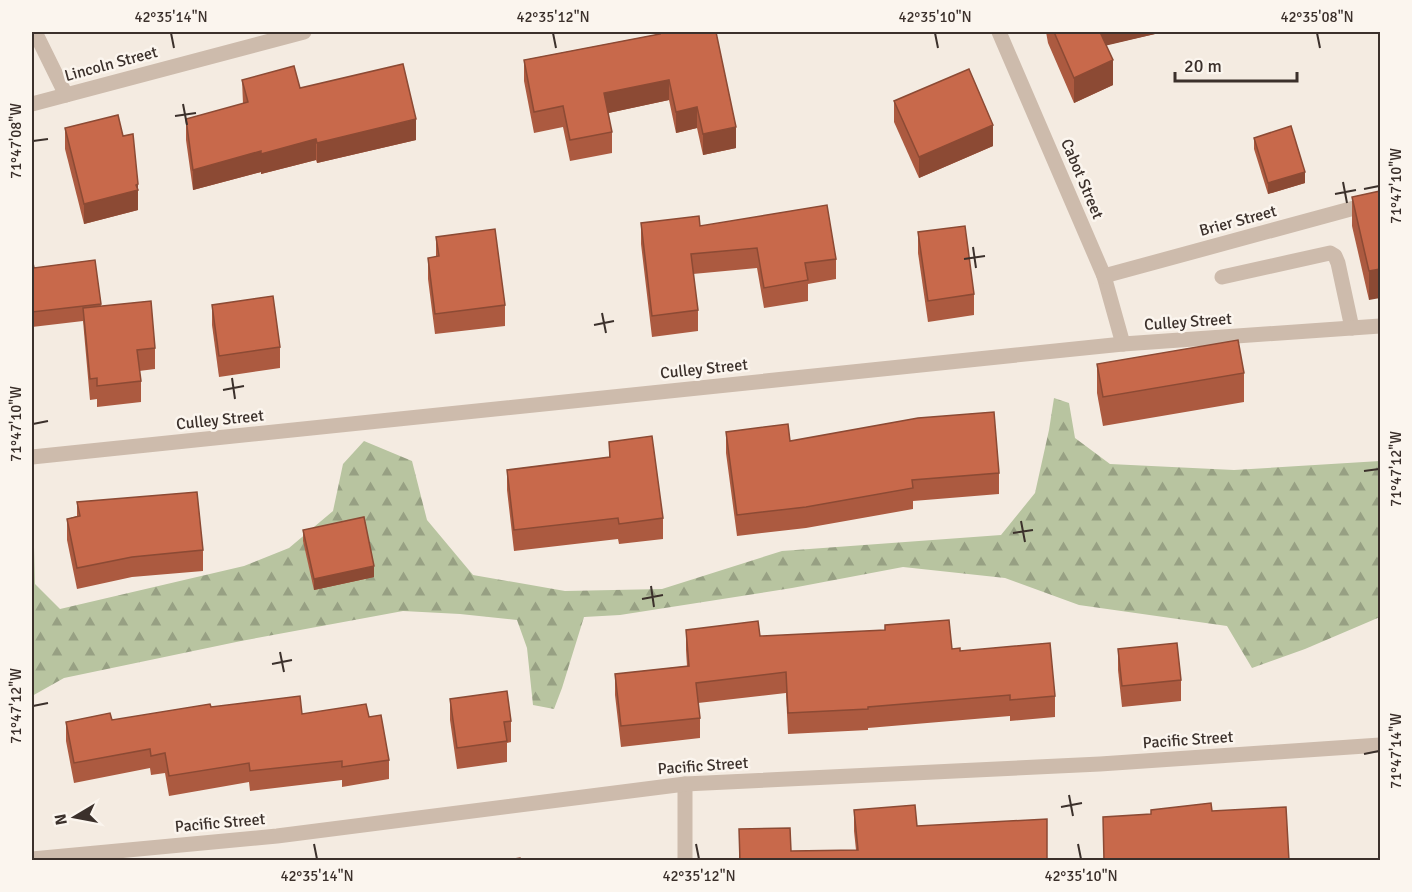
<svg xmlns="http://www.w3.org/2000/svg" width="1412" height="892" font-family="Signika,sans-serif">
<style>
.forest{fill:url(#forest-firs)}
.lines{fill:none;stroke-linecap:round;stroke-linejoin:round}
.minor{stroke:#cdbbac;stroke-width:15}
.wall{fill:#ac5a40}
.shaded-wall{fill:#8c4a34}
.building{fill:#c8694b;stroke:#8c4a34;stroke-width:1.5}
.ticks{fill:none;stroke:#3b302b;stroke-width:2}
.labels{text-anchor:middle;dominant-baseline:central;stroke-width:5;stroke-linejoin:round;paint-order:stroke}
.street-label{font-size:16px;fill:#3b302b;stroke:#fbf5ee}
.neatline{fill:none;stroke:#3b302b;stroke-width:2}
.ticks-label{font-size:15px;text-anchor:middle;fill:#3b302b}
</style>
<defs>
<pattern id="forest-firs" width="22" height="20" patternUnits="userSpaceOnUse" patternTransform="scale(1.5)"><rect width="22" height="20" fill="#b8c4a0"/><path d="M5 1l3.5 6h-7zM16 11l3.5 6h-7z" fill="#97a083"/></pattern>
</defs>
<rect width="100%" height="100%" fill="#f4ebe1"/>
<!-- forest -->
<path class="forest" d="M 1054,398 L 1069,403 L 1075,438 L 1110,464 L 1234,470 L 1380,461 L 1380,617 L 1305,649 L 1252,668 L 1227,626 L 1079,605 L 1005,578 L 903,567 L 792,588 L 620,615 L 584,617 L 562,688 L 554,709 L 533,705 L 527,648 L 517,620 L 460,614 L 403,611 L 241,641 L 64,678 L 32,696 L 32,510 L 33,510 L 35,584 L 60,609 L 244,566 L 289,548 L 333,511 L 343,464 L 364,441 L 412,461 L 427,520 L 473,575 L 565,591 L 662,589 L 782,551 L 1001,535 L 1035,493 L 1049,430 Z"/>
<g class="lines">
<!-- minor -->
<g class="minor">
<path d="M 35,32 L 66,95"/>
<path d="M 999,32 L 1104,276 L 1123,344"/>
<path d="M 32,104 L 304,32"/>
<path d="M 1104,276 L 1380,201"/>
<path d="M 1222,277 L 1330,253 L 1335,256 L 1338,263 L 1352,328"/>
<path d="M 32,457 L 1123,344 L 1380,326"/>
<path d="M 685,784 L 685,860"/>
<path d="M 32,859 L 277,836 L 685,784 L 1100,764 L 1380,745"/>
</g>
</g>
<!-- wall -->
<g class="wall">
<path d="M 1046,32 L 1155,32 L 1155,34 L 1106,45 L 1113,85 L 1074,103 L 1048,43 Z"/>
<path d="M 659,34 L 736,148 L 703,155 L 697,128 L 676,133 L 669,100 L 608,113 L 612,132 L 612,153 L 570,161 L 563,127 L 534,133 L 524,81 L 524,60 Z"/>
<path d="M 242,80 L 300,88 L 416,140 L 317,163 L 316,160 L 261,174 L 261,172 L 193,190 L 186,140 L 186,119 L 243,104 Z"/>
<path d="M 894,101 L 993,146 L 919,178 L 894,122 Z"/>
<path d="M 65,128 L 138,205 L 138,210 L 84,224 L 65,149 Z"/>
<path d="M 1254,138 L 1305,183 L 1268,194 L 1254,149 Z"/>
<path d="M 1380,191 L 1369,300 L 1352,226 L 1352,197 Z"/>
<path d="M 641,223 L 700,226 L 836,259 L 836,279 L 808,284 L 808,301 L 764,308 L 757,268 L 693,274 L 698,310 L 698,331 L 652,337 L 641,244 Z"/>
<path d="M 918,232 L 974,294 L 974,315 L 928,322 L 918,253 Z"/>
<path d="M 436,237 L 505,305 L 505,326 L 435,334 L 428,279 L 428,258 L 436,257 Z"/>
<path d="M 32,258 L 34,268 L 95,260 L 101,306 L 155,348 L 155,369 L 139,371 L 141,381 L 141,402 L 97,407 L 97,399 L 90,400 L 83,321 L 32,327 Z"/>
<path d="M 212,305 L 280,347 L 280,368 L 219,377 L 212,325 Z"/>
<path d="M 1097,364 L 1244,373 L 1244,402 L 1103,426 L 1097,393 Z"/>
<path d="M 726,432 L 999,473 L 999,494 L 913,501 L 913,509 L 806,528 L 737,536 L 726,453 Z"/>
<path d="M 609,442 L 663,518 L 663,539 L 619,544 L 618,539 L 514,551 L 507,490 L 507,470 L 609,457 Z"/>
<path d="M 77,502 L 203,550 L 203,571 L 132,577 L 77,589 L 67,540 L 67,519 L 77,516 Z"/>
<path d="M 303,530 L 374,577 L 314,590 L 303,541 Z"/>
<path d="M 686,630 L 760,636 L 952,649 L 960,651 L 1055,696 L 1055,717 L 1010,721 L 1010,716 L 868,728 L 868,730 L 788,734 L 786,693 L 698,703 L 700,718 L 700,738 L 621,747 L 615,695 L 615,674 L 687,666 L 686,650 Z"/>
<path d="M 1118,649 L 1181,680 L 1181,701 L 1122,707 L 1118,670 Z"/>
<path d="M 450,699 L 511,721 L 511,742 L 507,743 L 507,762 L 457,769 L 450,720 Z"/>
<path d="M 211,707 L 302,714 L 369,717 L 389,760 L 389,779 L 342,787 L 342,780 L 250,791 L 249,782 L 169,796 L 165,773 L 151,775 L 150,768 L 74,783 L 66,741 L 66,722 L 112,720 Z"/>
<path d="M 854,810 L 917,826 L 1047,861 L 739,861 L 739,829 L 791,851 L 856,850 L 854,831 Z"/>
</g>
<!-- shaded-wall -->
<g class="shaded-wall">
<path d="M 1096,32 L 1155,32 L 1155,34 L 1096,48 Z"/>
<path d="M 1113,60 L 1113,85 L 1074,103 L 1074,78 Z"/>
<path d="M 669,80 L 669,100 L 604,114 L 604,93 Z"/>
<path d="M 697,107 L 697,128 L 676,133 L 676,112 Z"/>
<path d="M 416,119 L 416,140 L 317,163 L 317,143 Z"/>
<path d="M 993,125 L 993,146 L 919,178 L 919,157 Z"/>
<path d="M 736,127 L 736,148 L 703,155 L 703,134 Z"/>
<path d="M 316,139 L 316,160 L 261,174 L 261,154 Z"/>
<path d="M 261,151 L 261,172 L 193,190 L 193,170 Z"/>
<path d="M 1305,172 L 1305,183 L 1268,194 L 1268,183 Z"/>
<path d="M 138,184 L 138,210 L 84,224 L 84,204 Z"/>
<path d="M 1380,269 L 1380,298 L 1369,300 L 1369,271 Z"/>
<path d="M 374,566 L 374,577 L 314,590 L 314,579 Z"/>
</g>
<!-- building -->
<g class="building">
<path d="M 659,32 L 716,32 L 736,127 L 703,134 L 697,107 L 676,112 L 669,80 L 604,93 L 612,132 L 570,140 L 563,106 L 534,112 L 524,60 L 660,34 Z"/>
<path d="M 1054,32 L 1100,32 L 1113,60 L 1074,78 Z"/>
<path d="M 403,64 L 416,119 L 317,143 L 316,139 L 261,154 L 261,151 L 193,170 L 186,119 L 248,102 L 242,80 L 294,66 L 300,88 Z"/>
<path d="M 969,69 L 993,125 L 919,157 L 894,101 Z"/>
<path d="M 118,115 L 123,136 L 133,134 L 138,184 L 136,185 L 138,190 L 84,204 L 65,128 Z"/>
<path d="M 1291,126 L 1305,172 L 1268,183 L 1254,138 Z"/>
<path d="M 1380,191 L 1380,269 L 1369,271 L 1352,197 Z"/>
<path d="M 827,205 L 836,259 L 805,263 L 808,280 L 764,288 L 757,248 L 691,254 L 698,310 L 652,316 L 641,223 L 699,216 L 700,226 Z"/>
<path d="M 965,226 L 974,294 L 928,301 L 918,232 Z"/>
<path d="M 495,229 L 505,305 L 435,314 L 428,258 L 439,256 L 436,237 Z"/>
<path d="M 32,258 L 34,268 L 95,260 L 101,304 L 32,312 Z"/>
<path d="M 273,296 L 280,347 L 219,356 L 212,305 Z"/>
<path d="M 151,301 L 155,348 L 137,350 L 141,381 L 97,386 L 97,378 L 90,379 L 83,308 Z"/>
<path d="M 1238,340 L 1244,373 L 1103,397 L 1097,364 Z"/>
<path d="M 994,412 L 999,473 L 912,480 L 913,488 L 806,507 L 737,515 L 726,432 L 788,424 L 790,441 L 918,418 Z"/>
<path d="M 652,436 L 663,518 L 619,524 L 618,518 L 514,530 L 507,470 L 610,457 L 609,442 Z"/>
<path d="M 197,492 L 203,550 L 132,557 L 77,568 L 67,519 L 80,516 L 77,502 Z"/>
<path d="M 364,517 L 374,566 L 314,579 L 303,530 Z"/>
<path d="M 949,620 L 952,649 L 960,648 L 960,651 L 1050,643 L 1055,696 L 1010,700 L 1010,695 L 868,707 L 868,709 L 788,713 L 786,672 L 696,683 L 700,718 L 621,726 L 615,674 L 689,666 L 686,630 L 758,621 L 760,636 L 885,630 L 885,625 Z"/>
<path d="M 1177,643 L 1181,680 L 1122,686 L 1118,649 Z"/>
<path d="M 507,691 L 511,721 L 504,722 L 507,741 L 457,748 L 450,699 Z"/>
<path d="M 300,696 L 302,714 L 366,704 L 369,717 L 381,715 L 389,760 L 342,767 L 342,761 L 250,771 L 249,763 L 169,776 L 165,753 L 151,756 L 150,749 L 74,763 L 66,722 L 110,713 L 112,720 L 210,704 L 211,707 Z"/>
<path d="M 1211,803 L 1212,811 L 1286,807 L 1289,861 L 1104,861 L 1103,817 L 1151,814 L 1151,810 Z"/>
<path d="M 915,805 L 917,826 L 1047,819 L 1047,861 L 740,861 L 739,829 L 790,828 L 791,851 L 858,850 L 854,810 Z"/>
<path d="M 520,858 L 521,861 L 502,861 Z"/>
</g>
<!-- ticks -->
<path class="ticks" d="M 171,33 L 174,48M 553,33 L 556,48M 935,33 L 938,48M 1317,33 L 1320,48M 183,104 L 187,125M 175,116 L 196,113M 33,141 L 48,139M 1343,182 L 1347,203M 1364,189 L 1379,186M 1335,194 L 1356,190M 973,247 L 976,268M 964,259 L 985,256M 602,313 L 606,333M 594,325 L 614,321M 232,378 L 235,399M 223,390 L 244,386M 33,424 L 48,421M 1364,471 L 1379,469M 1021,521 L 1025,542M 1013,533 L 1033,530M 651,586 L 654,607M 642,599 L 663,595M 280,652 L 284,672M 272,664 L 292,660M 33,706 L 48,703M 1364,754 L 1379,751M 1069,795 L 1073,816M 1061,807 L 1082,803M 314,844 L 317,859M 696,844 L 699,859M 1078,844 L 1081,859"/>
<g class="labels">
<!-- street labels -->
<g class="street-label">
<text transform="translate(111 64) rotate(-15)">Lincoln Street</text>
<text transform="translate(1082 179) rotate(67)">Cabot Street</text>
<text transform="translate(1238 221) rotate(-15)">Brier Street</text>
<text transform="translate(1188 322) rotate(-4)">Culley Street</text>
<text transform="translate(704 369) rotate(-6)">Culley Street</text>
<text transform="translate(220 420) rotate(-6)">Culley Street</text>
<text transform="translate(1188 740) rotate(-4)">Pacific Street</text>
<text transform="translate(703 766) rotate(-4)">Pacific Street</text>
<text transform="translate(220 823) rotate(-5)">Pacific Street</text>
</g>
</g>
<!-- border -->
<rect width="1412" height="892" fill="none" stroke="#fbf5ee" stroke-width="66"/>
<!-- north arrow -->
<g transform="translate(75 817) rotate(260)" stroke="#fbf5ee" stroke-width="4.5" paint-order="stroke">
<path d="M0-4.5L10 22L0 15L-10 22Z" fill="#3b302b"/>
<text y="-9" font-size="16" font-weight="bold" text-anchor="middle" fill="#3b302b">N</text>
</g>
<!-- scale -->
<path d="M1175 72v9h122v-9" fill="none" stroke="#3b302b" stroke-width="3"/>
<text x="1184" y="72" font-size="18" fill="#3b302b" stroke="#fbf5ee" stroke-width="4.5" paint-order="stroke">20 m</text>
<rect x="33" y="33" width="1346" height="826" class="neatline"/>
<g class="ticks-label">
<text x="171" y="22">42°35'14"N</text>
<text x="553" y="22">42°35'12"N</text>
<text x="935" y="22">42°35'10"N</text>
<text x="1317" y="22">42°35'08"N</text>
<text transform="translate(16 141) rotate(-90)" y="5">71°47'08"W</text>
<text transform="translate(1396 186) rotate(-90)" y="5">71°47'10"W</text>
<text transform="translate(16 424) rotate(-90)" y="5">71°47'10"W</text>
<text transform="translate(1396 469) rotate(-90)" y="5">71°47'12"W</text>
<text transform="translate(16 706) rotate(-90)" y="5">71°47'12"W</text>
<text transform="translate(1396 751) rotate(-90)" y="5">71°47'14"W</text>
<text x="317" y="881">42°35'14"N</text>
<text x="699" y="881">42°35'12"N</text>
<text x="1081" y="881">42°35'10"N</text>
</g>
</svg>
